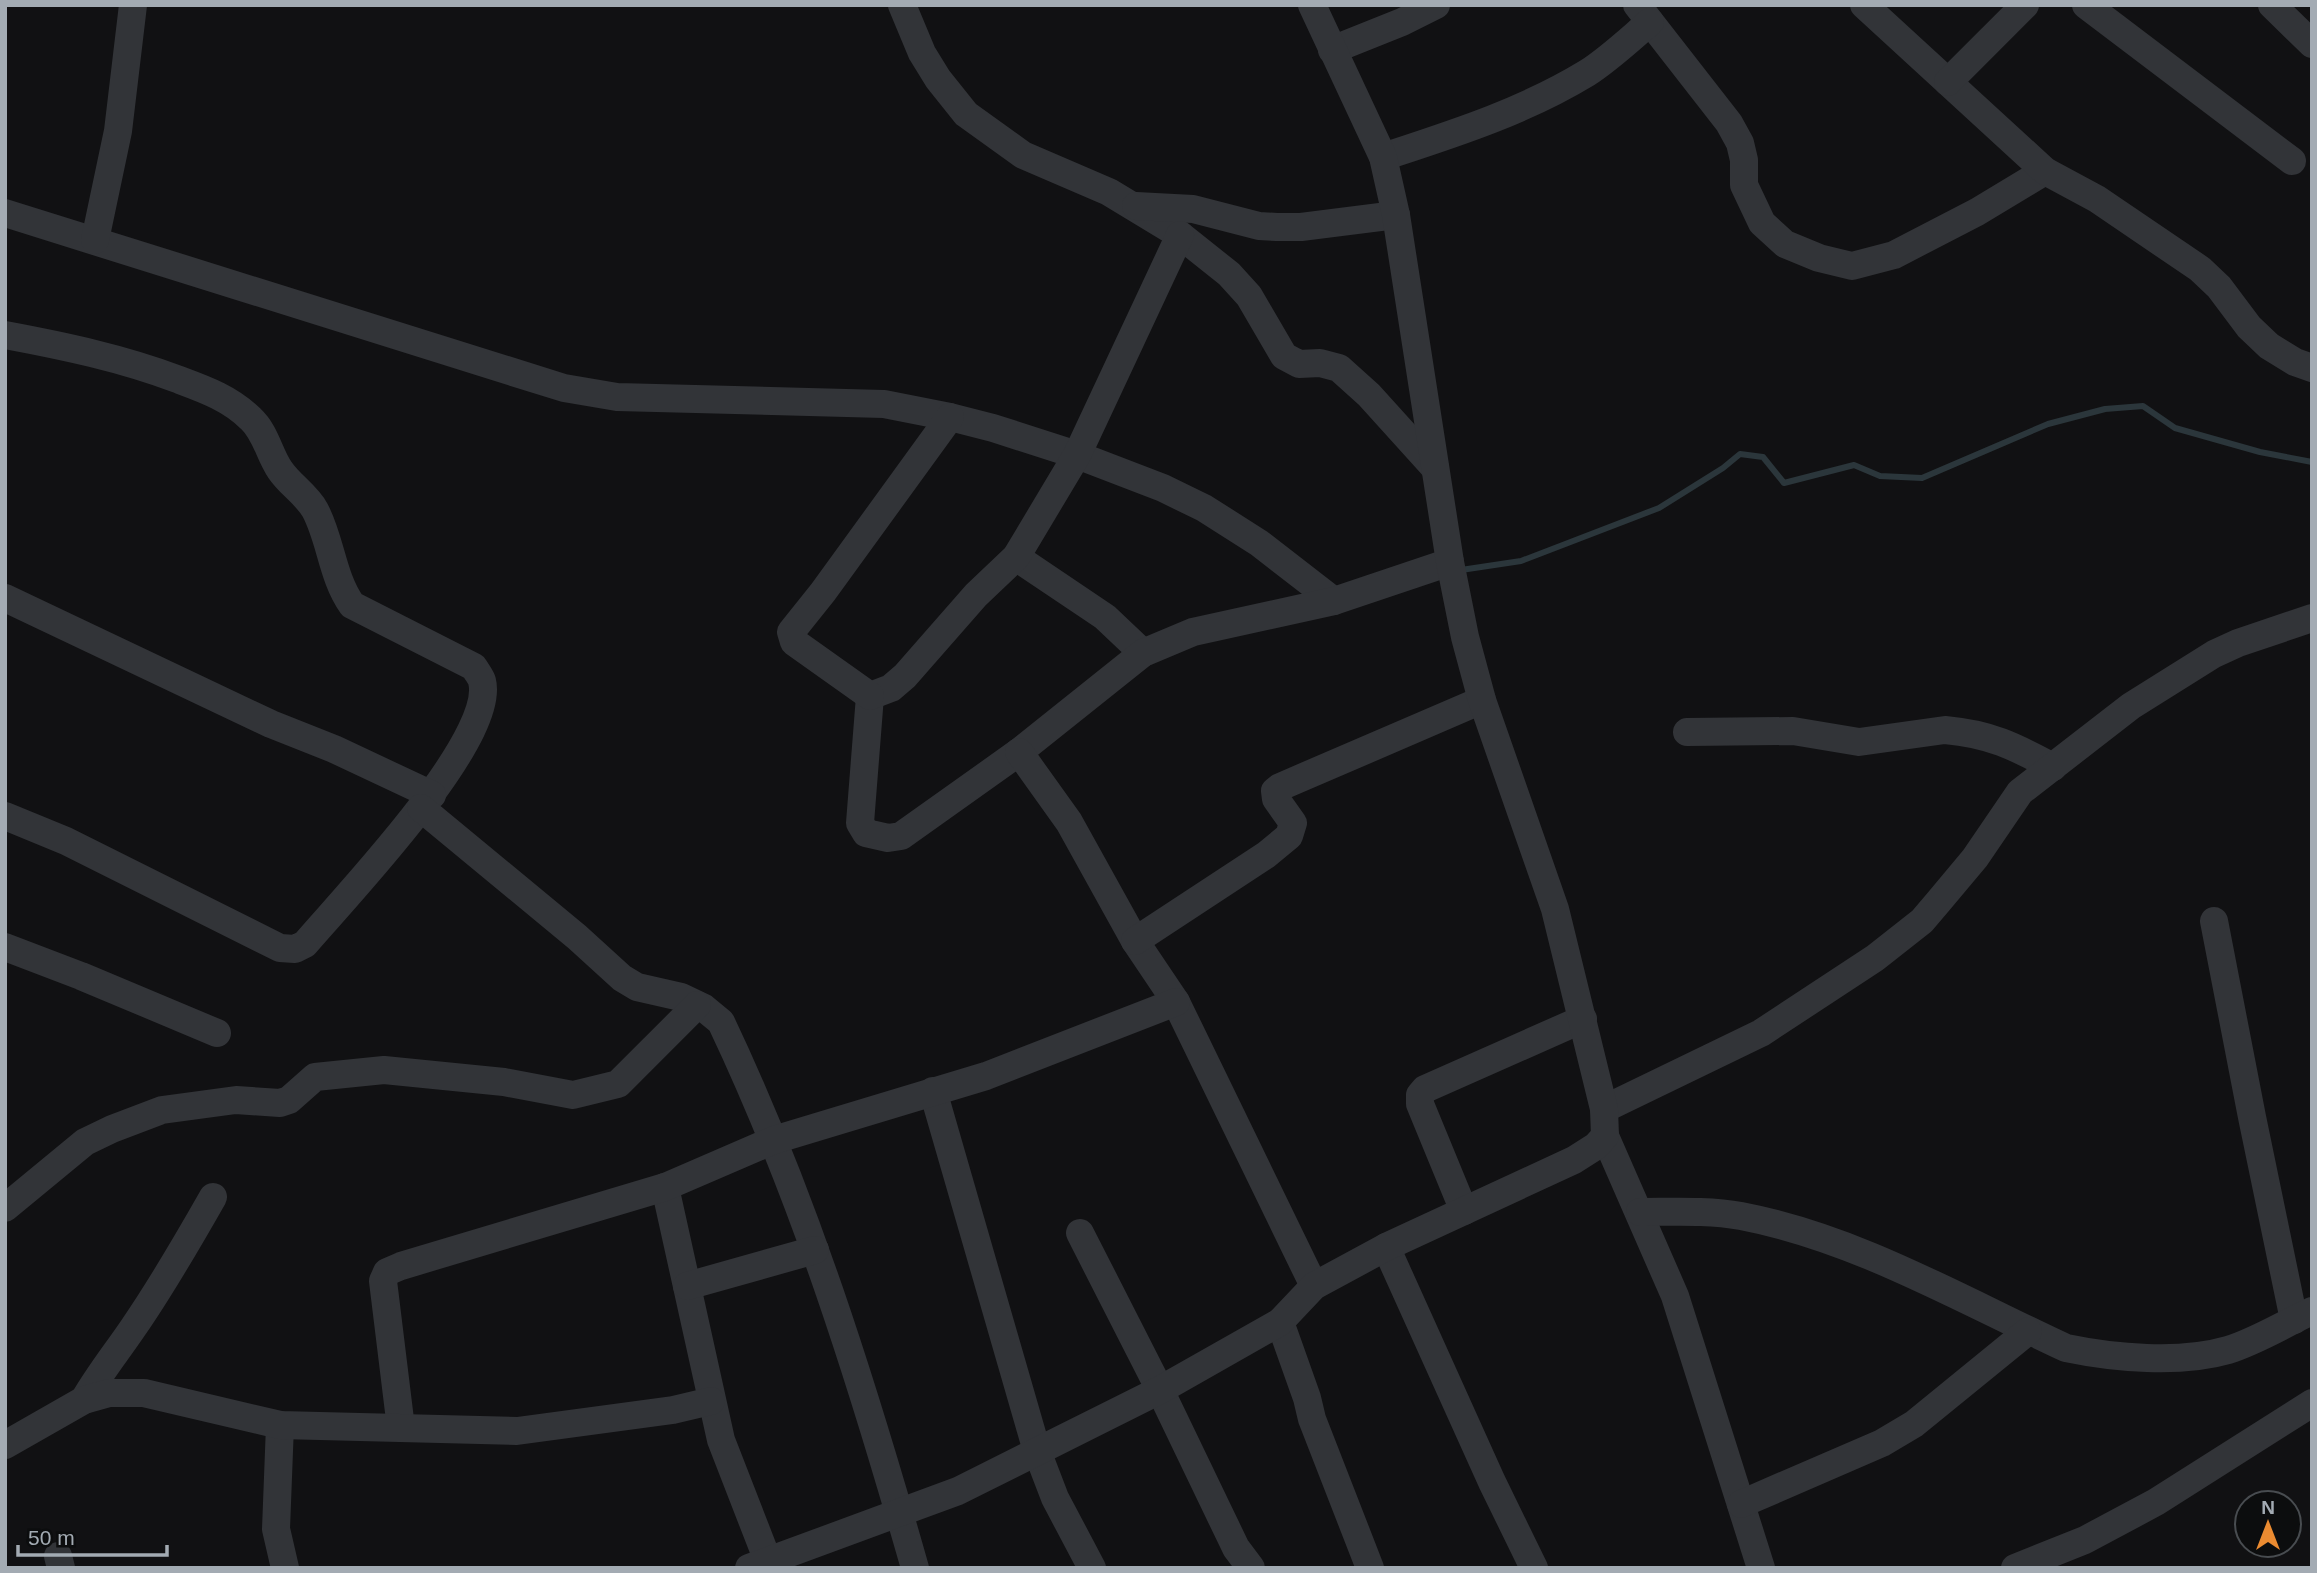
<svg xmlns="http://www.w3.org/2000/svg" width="2317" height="1573" font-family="Helvetica,sans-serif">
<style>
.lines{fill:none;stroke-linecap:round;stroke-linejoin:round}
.stream{stroke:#2b363b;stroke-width:6}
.minor{stroke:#323438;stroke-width:28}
</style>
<rect width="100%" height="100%" fill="#111113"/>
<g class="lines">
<!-- stream -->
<path class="stream" d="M 1461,570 L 1521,561 L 1659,508 L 1723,468 L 1740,454 L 1763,457 L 1784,483 L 1854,465 L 1880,476 L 1922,478 L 2048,424 L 2105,409 L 2143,406 L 2175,428 L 2260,452 L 2312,462"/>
<!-- minor -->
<g class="minor">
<path d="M 902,5 L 922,53 L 938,79 L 966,114 L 1023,155 L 1109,192 L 1180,235 L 1229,274 L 1249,296 L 1284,356 L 1299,364 L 1320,363 L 1339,368 L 1369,395 L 1435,468"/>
<path d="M 1637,5 L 1729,123 L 1740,143 L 1744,160 L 1744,185 L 1762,223 L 1785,244 L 1819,258 L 1852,266 L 1894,255 L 1977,212 L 2045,171"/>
<path d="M 1864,5 L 2045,171 L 2097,199 L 2200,269 L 2219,287 L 2249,327 L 2269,346 L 2295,362 L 2312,368"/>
<path d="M 2086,5 L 2292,161"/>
<path d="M 2272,5 L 2312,44"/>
<path d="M 1332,50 L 1402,22 L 1436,5"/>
<path d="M 1948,82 L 2025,5"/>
<path d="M 1383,157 C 1453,134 1523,112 1587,73 C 1609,59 1630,39 1650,22"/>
<path d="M 1136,206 L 1193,209 L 1259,226 L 1277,227 L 1301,227 L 1396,215"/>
<path d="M 5,213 L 564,388 L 617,397 L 884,404 L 950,417 L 993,428 L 1077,455 L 1163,488 L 1204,508 L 1259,543 L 1334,601"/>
<path d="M 95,240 L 118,131 L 133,5"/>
<path d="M 5,335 C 64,346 121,358 177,379 C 204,389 230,398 251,419 C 266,433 269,454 280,470 C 290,485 306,494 315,510 C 331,540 332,577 352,605 L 474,667 C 476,671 481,677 482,681 C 497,739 344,898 305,944 L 295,949 L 280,948 L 66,841 L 5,816"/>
<path d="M 1016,557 L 1105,617 L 1143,653"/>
<path d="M 5,598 L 271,724 L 334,749 L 432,795"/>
<path d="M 870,696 L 860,823 L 866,833 L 888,838 L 901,836 L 1019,752 L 1143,653 L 1193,632 L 1334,601 L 1450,562"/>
<path d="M 870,696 L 891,688 L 905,676 L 976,595 L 1016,557 L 1077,455 L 1180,235"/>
<path d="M 870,696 L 794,642 L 791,632 L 823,592 L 950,417"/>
<path d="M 1687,732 L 1793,731 L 1859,742 L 1945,730 C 1990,734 2014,746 2053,767"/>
<path d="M 1019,752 L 1069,822 L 1135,941 L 1176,1002 L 1314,1286"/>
<path d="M 421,808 L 577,937 L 622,978 L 637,987 L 681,997 L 704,1008 L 721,1022 C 804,1197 862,1382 915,1568"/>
<path d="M 2214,921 L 2252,1117 L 2294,1320"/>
<path d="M 1135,941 L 1266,855 L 1289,836 L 1293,823 L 1276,799 L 1275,791 L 1280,787 L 1482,700"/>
<path d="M 5,947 L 81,976 L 217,1033"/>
<path d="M 933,1091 L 1037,1451 L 1055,1498 L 1092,1568"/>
<path d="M 1604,1109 L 1761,1033 L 1875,958 L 1922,921 L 1939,901 L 1975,858 L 2020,792 L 2131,706 L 2214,654 L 2238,643 L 2312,618"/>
<path d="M 1605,1136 L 1675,1296 L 1761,1568"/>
<path d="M 665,1187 L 721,1440 L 768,1561"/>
<path d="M 5,1208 L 85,1142 L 112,1129 L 162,1110 L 236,1100 L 280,1103 L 289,1100 L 315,1077 L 384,1070 L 504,1082 L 573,1095 L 618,1084 L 697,1005"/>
<path d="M 1464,1211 L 1420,1104 L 1420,1095 L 1425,1089 L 1583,1019"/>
<path d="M 1640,1212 C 1673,1212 1708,1210 1741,1216 C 1856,1238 1960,1299 2066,1348 C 2114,1358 2180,1364 2228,1350 C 2257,1341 2284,1324 2312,1311"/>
<path d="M 1080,1233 L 1160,1390 L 1236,1548 L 1251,1568"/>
<path d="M 1386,1247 L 1492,1482 L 1534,1568"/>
<path d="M 687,1286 L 815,1250"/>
<path d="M 1280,1322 L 1307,1398 L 1312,1419 L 1370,1568"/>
<path d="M 84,1400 C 99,1374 116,1353 133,1328 C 162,1286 188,1241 213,1197"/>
<path d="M 280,1425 L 276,1529 L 285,1568"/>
<path d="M 401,1428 L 383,1281 L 387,1272 L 401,1266 L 665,1187 L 774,1140 L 986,1076 L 1176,1002"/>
<path d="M 5,1445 L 84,1400 L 109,1393 L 144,1393 L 280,1425 L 517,1431 L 673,1410 L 711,1401"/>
<path d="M 1741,1504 L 1882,1443 L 1914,1424 L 2028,1331"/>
<path d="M 58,1556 L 61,1568"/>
<path d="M 749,1568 L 958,1491 L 1160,1390 L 1280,1322 L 1314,1286 L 1386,1247 L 1574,1160 L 1596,1146 L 1605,1136 L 1604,1109 L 1555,909 L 1482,700 L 1465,637 L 1450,562 L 1396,215 L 1383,157 L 1312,5"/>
<path d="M 2015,1568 L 2085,1540 L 2156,1502 L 2312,1403"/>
</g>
</g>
<!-- border -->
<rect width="2317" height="1573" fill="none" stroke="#a3abb3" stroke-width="14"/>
<!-- north arrow -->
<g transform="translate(2268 1524)"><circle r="33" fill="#0c0d0e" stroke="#484c50" stroke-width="2"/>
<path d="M0-5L12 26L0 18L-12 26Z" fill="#eb8b31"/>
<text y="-10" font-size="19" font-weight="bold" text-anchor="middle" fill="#a3abb3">N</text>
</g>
<!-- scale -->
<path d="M18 1545v10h149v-10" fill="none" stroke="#a3abb3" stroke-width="3.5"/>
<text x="28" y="1545" font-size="21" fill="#a3abb3" stroke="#0c0d0e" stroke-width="5" paint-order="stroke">50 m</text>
</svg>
